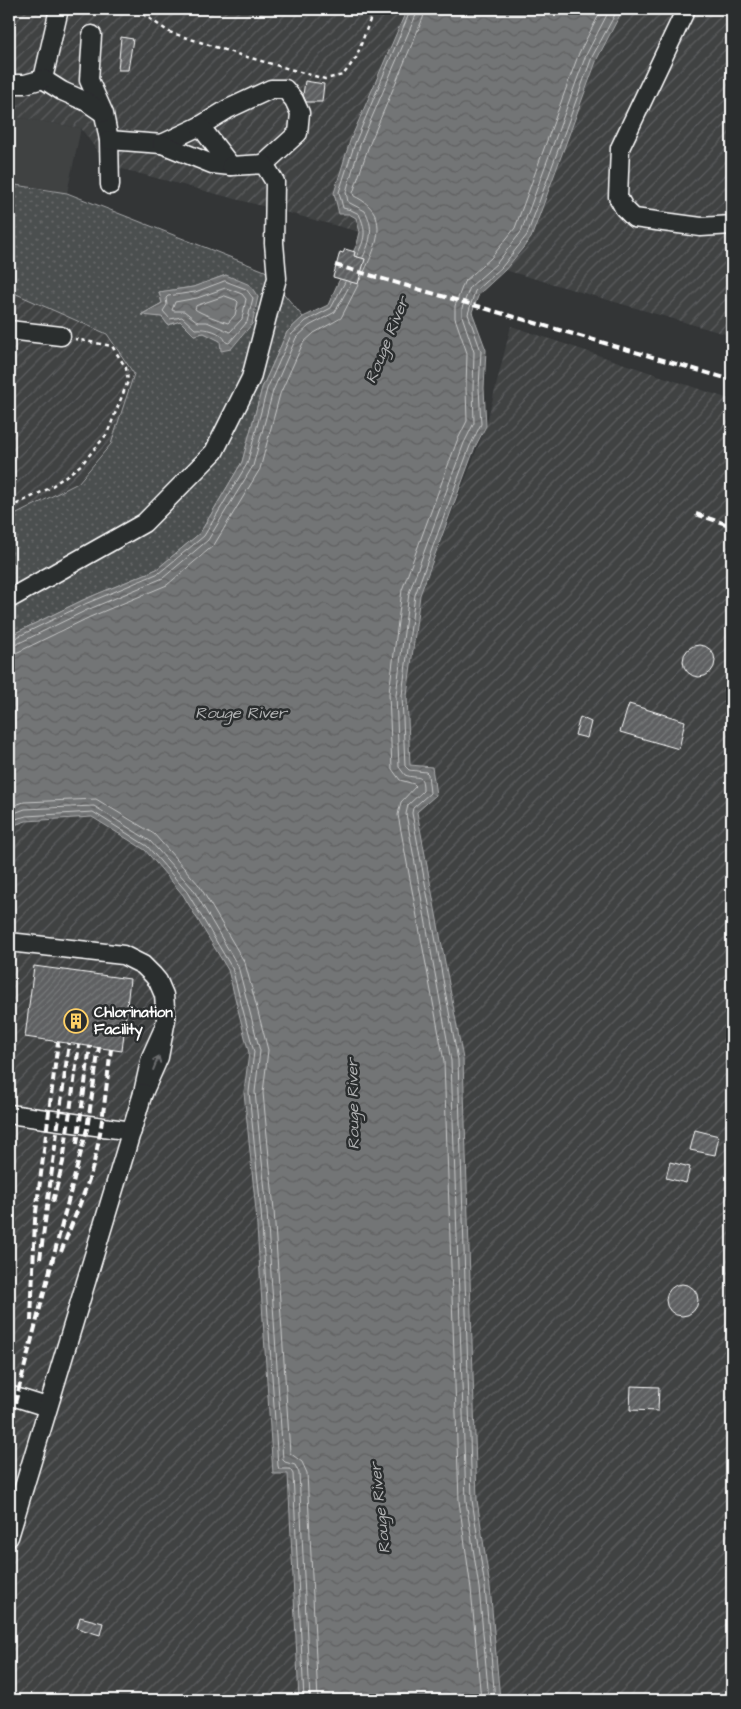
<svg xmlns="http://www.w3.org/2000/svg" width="741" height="1709" font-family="'Architects Daughter',sans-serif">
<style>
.built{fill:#404243}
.industrial{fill:url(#industrial-furrows)}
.grass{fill:url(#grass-dots);stroke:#a6a7a8;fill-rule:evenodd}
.water{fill:url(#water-waves);stroke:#abacad}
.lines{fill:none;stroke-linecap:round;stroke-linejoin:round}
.shore{stroke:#c7c8c8;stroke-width:1}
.building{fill:url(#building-hatch);stroke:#fff}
.minor-casing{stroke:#fff;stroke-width:21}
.path{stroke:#fff;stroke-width:2.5;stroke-dasharray:4 4;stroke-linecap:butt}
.minor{stroke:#2a2d2e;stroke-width:18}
.rail{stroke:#fff;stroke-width:4;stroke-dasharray:8 4;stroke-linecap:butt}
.oneway{stroke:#6a6c6d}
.labels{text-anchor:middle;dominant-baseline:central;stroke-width:5;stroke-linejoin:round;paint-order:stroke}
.poi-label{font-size:15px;font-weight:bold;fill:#fff;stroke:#2a2d2e;text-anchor:start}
.water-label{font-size:16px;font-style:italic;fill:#b2b3b4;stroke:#2a2d2e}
</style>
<defs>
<pattern id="industrial-furrows" width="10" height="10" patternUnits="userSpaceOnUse" patternTransform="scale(1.25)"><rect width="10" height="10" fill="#404243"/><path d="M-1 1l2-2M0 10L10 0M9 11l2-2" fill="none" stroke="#5d5e5f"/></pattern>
<pattern id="grass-dots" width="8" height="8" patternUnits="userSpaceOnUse" patternTransform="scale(1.25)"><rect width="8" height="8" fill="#4c4f50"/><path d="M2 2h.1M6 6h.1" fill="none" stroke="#67696a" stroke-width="1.8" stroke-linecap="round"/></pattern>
<pattern id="water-waves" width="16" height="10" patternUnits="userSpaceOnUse" patternTransform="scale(1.25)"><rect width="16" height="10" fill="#737576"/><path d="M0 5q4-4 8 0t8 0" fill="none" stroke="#606061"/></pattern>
<pattern id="building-hatch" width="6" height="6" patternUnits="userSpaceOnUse" patternTransform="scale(1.25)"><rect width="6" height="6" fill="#5f6162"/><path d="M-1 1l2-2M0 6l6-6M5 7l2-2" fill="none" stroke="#77797a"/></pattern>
</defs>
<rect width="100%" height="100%" fill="#333536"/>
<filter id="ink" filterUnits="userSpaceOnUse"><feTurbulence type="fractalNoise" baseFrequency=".02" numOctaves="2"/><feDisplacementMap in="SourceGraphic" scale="10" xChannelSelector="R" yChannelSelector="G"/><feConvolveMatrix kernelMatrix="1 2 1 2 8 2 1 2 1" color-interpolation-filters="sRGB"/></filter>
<g filter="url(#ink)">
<!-- built -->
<path class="built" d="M 9,116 L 81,128 L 67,193 L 9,184 Z"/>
<!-- industrial -->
<g class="industrial">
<path d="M 9,9 L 407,9 L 350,141 L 349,214 L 356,218 L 360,232 L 107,165 L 81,128 L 9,116 Z"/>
<path d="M 623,9 L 732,9 L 732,336 L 505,270 L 531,238 L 597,59 Z"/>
<path d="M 9,292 L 14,293 L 107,334 L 134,374 L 111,444 L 78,483 L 9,518 Z"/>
<path d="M 511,326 L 732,400 L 732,1700 L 500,1700 L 490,1587 L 477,1500 L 463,1059 L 417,812 L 436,795 L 432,767 L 410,765 L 407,696 L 420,595 L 486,426 Z"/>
<path d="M 92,817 L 145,850 L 183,895 L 228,970 L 249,1053 L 244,1092 L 256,1213 L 273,1474 L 288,1473 L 299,1700 L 9,1700 L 9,827 L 26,821 Z"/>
</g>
<!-- grass -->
<path class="grass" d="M 9,184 L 67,193 L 265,271 L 303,317 L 287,332 L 262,388 L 242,462 L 200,533 L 157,569 L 83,600 L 9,636 L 9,518 L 78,483 L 111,444 L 134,374 L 107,334 L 14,293 L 9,292 ZM 226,275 L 221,341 L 204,333 L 194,335 L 180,321 L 168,325 L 162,317 L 142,314 L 162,303 L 159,292 L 193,287 Z"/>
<!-- water -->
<g class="water">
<path d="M 407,9 L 623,9 L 597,59 L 531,238 L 505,270 L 479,294 L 472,312 L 486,350 L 484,388 L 486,426 L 475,447 L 420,595 L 407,696 L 410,765 L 432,767 L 436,795 L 417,812 L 463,1059 L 477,1500 L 490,1587 L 500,1700 L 299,1700 L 288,1474 L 273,1474 L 256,1211 L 244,1092 L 249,1053 L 228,970 L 183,895 L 145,850 L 92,817 L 26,821 L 9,827 L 9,636 L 83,600 L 157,569 L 200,533 L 242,462 L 262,388 L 287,332 L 303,317 L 328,305 L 337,285 L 357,244 L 360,232 L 356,218 L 349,214 L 339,214 L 334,193 L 350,141 Z"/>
<path d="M 226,275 L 250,285 L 258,297 L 252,324 L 231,349 L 221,351 L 220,341 L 204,333 L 194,335 L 180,321 L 168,325 L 162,317 L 141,315 L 162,303 L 159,292 L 193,287 Z"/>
</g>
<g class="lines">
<!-- shore -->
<g class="shore">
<path d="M 357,255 C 365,239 367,231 359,214 L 351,210 L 343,208 L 339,192 L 355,143 L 411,9"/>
<path d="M 363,257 C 371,241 374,227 365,211 L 348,202 L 346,192 L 360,145 L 416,15 L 417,9"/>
<path d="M 360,280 C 374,251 395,215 354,196 L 353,193 L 368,148 L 423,18 L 425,9"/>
<path d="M 225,281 L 246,289 L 253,298 L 247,322 L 229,343 L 226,342 C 222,331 206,328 195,329 L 182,317 L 170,319 L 163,311 L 167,305 L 166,298 L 168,296 L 195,292 Z"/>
<path d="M 226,288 L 242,294 L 246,299 L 242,319 L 230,332 L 207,322 L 198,322 L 184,311 L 174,311 L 172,310 L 175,302 L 197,298 Z"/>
<path d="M 225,296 L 236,300 L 238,302 L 235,315 L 228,323 C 222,321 199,313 195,309 L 196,306 Z"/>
<path d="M 9,640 L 13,639 L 85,604 L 159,573 L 204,536 L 247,464 L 267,389 L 291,335 L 306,321 L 331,308 L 345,282"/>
<path d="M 9,646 L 15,645 L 87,610 L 163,578 L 208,540 L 253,466 L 273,391 L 296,338 L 309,326 L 335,312 L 351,283"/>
<path d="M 9,654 L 18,652 L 90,617 L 167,585 L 214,545 L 260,469 L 280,394 L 303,343 L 314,333 L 341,318 L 358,285"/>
<path d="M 9,807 L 24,802 L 96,799 L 154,834 L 199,885 L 245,963 L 268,1050 L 263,1093 L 274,1210 L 290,1453 L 302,1462 L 307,1473 L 318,1700"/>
<path d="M 9,815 L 25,809 L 94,806 L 150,841 L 193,889 L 238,966 L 260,1051 L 255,1092 L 267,1211 L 283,1460 L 285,1462 L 295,1465 L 299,1473 L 310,1700"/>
<path d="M 9,821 L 26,816 L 93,812 L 147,846 L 187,892 L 232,968 L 254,1052 L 249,1092 L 261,1211 L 278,1466 L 279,1469 L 290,1469 L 293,1474 L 304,1700"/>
<path d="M 481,1700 L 471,1589 L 459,1501 L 444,1061 L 398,815 L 401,802 L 416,786 L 414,784 L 400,780 L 392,769 L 389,693 L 402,590 L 457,441 L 467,421 L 466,388 L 467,353 L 455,318 L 455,306 L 464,282 L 491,258 L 515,228 L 579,53 L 602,9"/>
<path d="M 489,1700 L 479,1588 L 466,1501 L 451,1061 L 406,814 L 408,805 L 423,791 C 423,772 419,780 405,775 L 399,767 L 396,695 L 409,593 L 464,443 L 474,423 L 473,388 L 474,352 L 462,316 L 462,308 L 470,287 L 497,263 L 521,232 L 586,55 L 610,9"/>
<path d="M 495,1700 L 485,1587 L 472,1500 L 458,1060 L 412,813 L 413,808 L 430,793 L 428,774 L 426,772 L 409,770 L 405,766 L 402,695 L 415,595 L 470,446 L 481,424 L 479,388 L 481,351 L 468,314 L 475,291 L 502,267 L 527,235 L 592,57 L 618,9"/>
</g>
</g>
<!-- building -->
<g class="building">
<path d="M 121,37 L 133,39 L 128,70 L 118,70 Z"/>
<path d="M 305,81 L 324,84 L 322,102 L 306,102 L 303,95 Z"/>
<path d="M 345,249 L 355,252 L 354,256 L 365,259 L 358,284 L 333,277 L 340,252 L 343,253 Z"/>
<circle cx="699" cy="661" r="16"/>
<path d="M 629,704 L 685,721 L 679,749 L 620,732 Z"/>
<path d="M 580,717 L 591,722 L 587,738 L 575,735 Z"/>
<path d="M 34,966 L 130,979 L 122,1051 L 25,1037 Z"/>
<path d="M 695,1130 L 719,1136 L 715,1155 L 690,1150 Z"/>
<path d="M 670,1162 L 690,1167 L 686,1183 L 666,1178 Z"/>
<circle cx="682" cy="1300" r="16"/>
<path d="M 631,1386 L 659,1387 L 658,1411 L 630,1410 Z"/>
<path d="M 80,1617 L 103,1623 L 100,1635 L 77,1628 Z"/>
</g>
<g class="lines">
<!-- minor casing -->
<g class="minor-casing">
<g id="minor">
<path d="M 686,9 L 620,148 L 618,197 L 624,208 L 634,218 L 701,227 L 732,225"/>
<path d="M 92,35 L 89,80 L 104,114 L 109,140 L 110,185"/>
<path d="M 43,79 L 59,9"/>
<path d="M 43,79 L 62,91 L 87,102 L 103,113"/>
<path d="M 9,84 L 25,84 L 43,79"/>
<path d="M 109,140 L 162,144 L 200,126 L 228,109 L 271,89 L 285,89 L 294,100 L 300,113 L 298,133 L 264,164"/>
<path d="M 162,144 L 212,164 L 231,166 L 200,126"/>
<path d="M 9,330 L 61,336"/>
<path d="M 9,599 L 144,523 L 214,452 L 251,378 L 277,278 L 274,243 L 275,182 L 264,164 L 231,166"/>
<path d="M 9,942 L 123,955 L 143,965 L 153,975 L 158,981 L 164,995 L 166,1019 L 159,1057 L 143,1093 L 151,1057 L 164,1028"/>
<path d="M 9,1114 L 132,1131"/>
<path d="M 9,1395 L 47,1407"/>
<path d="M 9,1537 L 143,1093"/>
</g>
</g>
<!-- path -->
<g class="path">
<path d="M 136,9 L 169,32 L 240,55 L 325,79 L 343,75 L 356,58 L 374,9"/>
<path d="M 9,508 L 48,489 L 81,465 L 107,434 L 128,381 L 126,368 L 112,346 L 75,339"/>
<path d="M 127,1006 L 150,1009"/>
</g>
<!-- minor -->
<use href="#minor" class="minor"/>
<!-- rail -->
<g class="rail">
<path d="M 335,265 L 732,380"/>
<path d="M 696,514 L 732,526"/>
<path d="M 77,1144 L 90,1046"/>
<path d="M 53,1202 L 63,1162 L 79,1045"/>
<path d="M 61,1252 C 72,1222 86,1193 94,1162 C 103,1126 106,1087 111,1049"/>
<path d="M 40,1259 L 69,1043"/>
<path d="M 31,1321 L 35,1220 L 58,1042"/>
<path d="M 9,1426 L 87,1129 L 99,1047"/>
</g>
</g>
<!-- one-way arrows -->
<defs><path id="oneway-shaft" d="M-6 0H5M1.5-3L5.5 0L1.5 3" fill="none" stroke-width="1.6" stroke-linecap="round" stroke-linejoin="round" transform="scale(1.25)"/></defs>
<use class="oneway" href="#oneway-shaft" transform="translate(156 1063) rotate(-68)"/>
</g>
<!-- icons -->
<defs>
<g id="building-ring" transform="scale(1.25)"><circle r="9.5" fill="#2a2d2e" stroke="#ffd166" stroke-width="1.5"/><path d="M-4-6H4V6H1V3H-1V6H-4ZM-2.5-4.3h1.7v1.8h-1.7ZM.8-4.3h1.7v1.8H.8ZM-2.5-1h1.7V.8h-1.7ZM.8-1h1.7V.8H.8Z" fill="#ffd166"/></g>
</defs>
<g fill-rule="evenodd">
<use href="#building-ring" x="76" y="1021"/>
</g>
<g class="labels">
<!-- poi labels -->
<g class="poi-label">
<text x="94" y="1012">Chlorination<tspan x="94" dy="17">Facility</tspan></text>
</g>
<!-- water labels -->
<g class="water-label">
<text transform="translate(387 340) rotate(-68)">Rouge River</text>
<text x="241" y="713">Rouge River</text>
<text transform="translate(353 1104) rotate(-91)">Rouge River</text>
<text transform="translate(380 1508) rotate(-96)">Rouge River</text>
</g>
</g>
<!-- margin -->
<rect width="741" height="1709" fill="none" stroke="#2a2d2e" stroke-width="30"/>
<rect x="15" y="15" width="711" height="1679" fill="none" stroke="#fff" stroke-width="2" filter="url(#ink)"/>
</svg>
